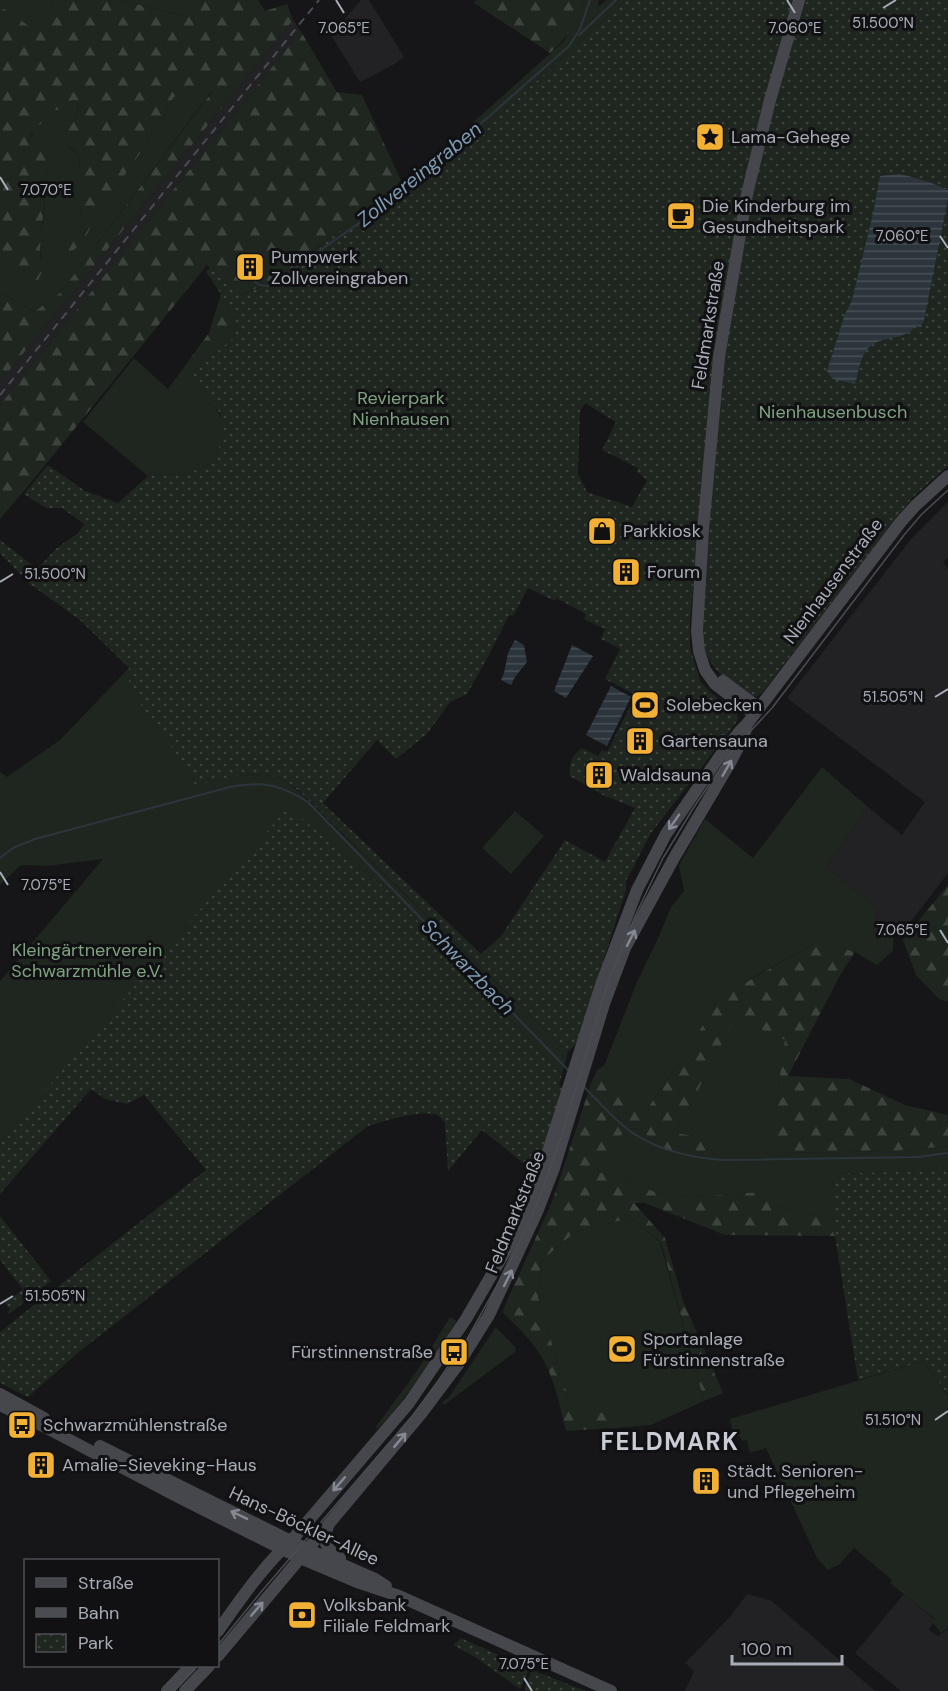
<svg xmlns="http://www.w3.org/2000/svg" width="948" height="1691" font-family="'DM Sans',sans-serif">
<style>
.built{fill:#222225}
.green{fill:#1e261f}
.forest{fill:url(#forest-firs)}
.park{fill:url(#park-dots);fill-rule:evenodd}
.water{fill:url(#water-rules)}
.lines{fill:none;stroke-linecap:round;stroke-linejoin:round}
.stream{stroke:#2c353c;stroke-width:2}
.secondary{stroke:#45474d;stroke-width:12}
.tram{stroke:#4a4c52;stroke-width:1.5}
.rail{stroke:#4a4c52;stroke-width:2;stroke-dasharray:8 6;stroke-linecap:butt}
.oneway{stroke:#858993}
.ticks{fill:none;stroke:#a8adb8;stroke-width:2}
.labels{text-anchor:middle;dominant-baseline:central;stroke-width:6;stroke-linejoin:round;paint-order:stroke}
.poi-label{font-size:18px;fill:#a8adb8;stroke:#111113;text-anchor:start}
.street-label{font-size:18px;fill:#a8adb8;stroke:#111113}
.park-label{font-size:18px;fill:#7fa381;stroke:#111113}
.water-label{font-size:20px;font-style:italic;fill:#7f9bb3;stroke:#111113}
.district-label{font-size:24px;font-weight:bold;letter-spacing:1.5px;fill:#c9ccd4;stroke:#111113}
.ticks-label{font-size:15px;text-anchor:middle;fill:#a8adb8;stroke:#111113;stroke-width:6;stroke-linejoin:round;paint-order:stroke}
</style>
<defs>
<pattern id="forest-firs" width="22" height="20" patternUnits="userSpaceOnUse" patternTransform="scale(1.5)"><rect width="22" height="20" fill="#1e261f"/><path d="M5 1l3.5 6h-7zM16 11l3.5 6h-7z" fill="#3c433d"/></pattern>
<pattern id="park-dots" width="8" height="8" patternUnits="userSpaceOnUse" patternTransform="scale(1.5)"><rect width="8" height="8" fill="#1e261f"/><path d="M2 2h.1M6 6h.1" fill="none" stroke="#3c433d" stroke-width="1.8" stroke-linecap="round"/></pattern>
<pattern id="water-rules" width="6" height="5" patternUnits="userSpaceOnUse" patternTransform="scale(1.5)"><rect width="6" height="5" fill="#2c353c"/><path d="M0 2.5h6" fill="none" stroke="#485056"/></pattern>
</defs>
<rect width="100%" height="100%" fill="#161618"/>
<!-- built -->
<g class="built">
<path d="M 361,0 L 369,0 L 404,57 L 393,65 L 360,82 L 331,35 Z"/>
<path d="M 293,20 L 300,30 L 294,40 L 0,405 L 0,382 Z"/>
<path d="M 948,502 L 948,558 L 943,562 L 948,569 L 948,873 L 900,936 L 875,922 L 877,909 L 826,867 L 868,807 L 902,835 L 925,802 L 787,698 L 912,538 Z"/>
<path d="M 747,1594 L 772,1601 L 875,1691 L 685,1691 L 694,1671 L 685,1663 L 729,1618 Z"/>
<path d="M 904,1594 L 935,1620 L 929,1630 L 938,1636 L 948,1629 L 948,1691 L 901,1691 L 855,1653 Z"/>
</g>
<!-- green -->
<g class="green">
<path d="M 0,0 L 53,0 L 52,6 L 36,32 L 0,6 Z"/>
<path d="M 120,0 L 194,0 L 189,17 Z"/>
<path d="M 584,0 L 599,0 L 598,7 L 606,0 L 626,0 L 410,196 L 403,185 L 564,41 L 580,11 Z"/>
<path d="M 184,85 L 212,91 L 60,293 L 34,312 L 0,292 L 0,258 L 19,273 L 42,260 L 40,247 L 40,235 L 43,223 L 46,185 L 45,173 L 47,168 L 42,144 L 31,143 L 28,139 L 33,135 L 31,127 L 52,110 L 67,107 L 74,99 L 77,100 C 80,114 73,124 64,134 L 68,147 L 77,153 L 79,159 L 80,178 L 78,187 L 82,204 L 80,218 L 76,226 L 69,229 L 63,236 L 61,246 L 87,234 L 93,220 L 148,142 L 153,132 L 163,120 L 169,103 Z"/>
<path d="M 134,358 L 168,389 L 184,367 C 199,379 223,411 223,429 C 223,440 218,452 216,462 L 186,474 L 148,476 L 83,422 Z"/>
<path d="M 129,668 L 189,771 L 195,785 C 220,780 258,768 283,780 C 288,783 293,787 298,791 L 568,1052 L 562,1074 L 393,895 L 288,808 L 43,1095 L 0,1143 L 0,981 L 103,859 L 46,866 L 21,865 L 0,885 L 0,772 L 7,777 L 60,740 Z"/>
<path d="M 822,767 L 868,807 L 826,867 L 877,909 L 875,922 L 894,933 L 893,951 L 877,965 L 855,952 L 819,941 L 741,984 L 724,990 L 684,1056 L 646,1110 L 617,1085 L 604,1066 L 637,982 L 659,936 L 671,907 L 684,891 L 679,865 L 705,819 L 753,858 Z"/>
<path d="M 515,811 L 544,836 L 511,874 L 482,848 Z"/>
<path d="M 735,1017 L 786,1040 L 778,1089 L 782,1153 L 897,1151 L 948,1146 L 948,1166 L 919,1171 L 832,1174 L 835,1221 L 774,1205 L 761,1192 L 694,1197 L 664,1195 L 597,1171 L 623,1131 L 638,1128 L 669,1153 L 718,1141 L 676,1133 Z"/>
<path d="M 631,1218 L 660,1242 L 704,1401 L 651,1425 L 628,1427 L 622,1420 L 572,1411 L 538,1297 L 541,1261 L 576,1231 Z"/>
<path d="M 450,1317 L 457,1321 C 433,1358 409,1395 379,1428 L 375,1428 L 419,1368 Z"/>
<path d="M 495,1328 L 497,1328 L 516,1348 L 515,1352 L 444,1405 L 442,1402 L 449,1397 Z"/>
<path d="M 923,1361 L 948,1396 L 948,1628 L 941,1633 L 933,1623 L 935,1619 L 890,1583 L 892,1580 L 854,1548 L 840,1564 L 828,1570 L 817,1558 L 766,1448 L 750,1453 L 747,1440 L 742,1441 L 740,1436 L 734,1438 L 730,1419 Z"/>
</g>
<!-- forest -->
<g class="forest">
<path d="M 53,0 L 120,0 L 188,17 L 194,0 L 258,0 L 265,11 L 287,4 L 293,20 L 0,382 L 0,292 L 34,312 L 60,293 L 212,92 L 184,86 L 169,103 L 163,120 L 153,132 L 148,142 L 93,220 C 87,236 83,246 67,254 L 61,246 C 61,243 62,239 63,236 C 68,227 78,226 81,215 C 83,204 78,196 78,186 C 78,179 82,159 77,153 C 70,145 65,149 64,134 C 73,124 80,114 77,100 L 73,100 L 64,110 L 52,110 L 44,123 L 32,127 L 34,132 L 28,139 L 31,143 L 42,144 L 47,146 L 50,155 L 47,168 L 45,173 L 46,185 L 40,247 L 42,272 L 38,280 C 23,280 11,267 0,258 L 0,6 L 36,31 L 52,6 Z"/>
<path d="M 476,0 L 584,0 C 578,21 566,39 550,53 L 474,3 Z"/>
<path d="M 300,30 L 337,92 L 362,95 L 403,185 L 266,284 L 241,295 L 207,265 L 29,485 L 0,519 L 0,405 L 294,40 Z"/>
<path d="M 221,294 L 236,323 L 234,337 L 192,374 L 184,367 L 209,333 Z"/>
<path d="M 948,885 L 948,1002 L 939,999 L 916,975 L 903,940 Z"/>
<path d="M 819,941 L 855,952 L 839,977 L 788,1076 L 849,1079 L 905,1105 L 948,1115 L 948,1146 L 897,1151 L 782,1153 L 781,1147 L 771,1139 L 785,1040 L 735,1018 L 676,1133 L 718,1140 L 707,1151 L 669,1153 L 638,1128 L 624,1131 L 597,1171 L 664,1195 L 694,1197 L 761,1192 L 774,1205 L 835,1221 L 835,1236 L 725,1235 L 645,1203 L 634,1203 L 665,1238 L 683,1301 L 723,1393 L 704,1401 L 661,1242 L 631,1218 L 576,1231 L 541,1261 L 538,1297 L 572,1411 L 583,1406 L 622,1420 L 628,1427 L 566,1431 C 561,1410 556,1387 547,1367 C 537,1345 519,1328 502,1312 L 552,1202 L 592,1081 L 598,1069 L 604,1066 L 617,1085 L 647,1109 L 684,1056 L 724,990 L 748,981 Z"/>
</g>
<!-- park -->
<g class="park">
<path d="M 626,0 L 948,0 L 948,466 L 912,498 L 762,693 L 756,697 C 748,695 742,691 735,686 C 716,673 704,657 701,634 L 722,362 L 715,360 L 690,620 L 690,647 L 700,681 L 711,693 L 737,713 L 738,720 L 651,833 L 626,881 L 626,890 L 577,1043 L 568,1052 L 298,790 C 293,787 288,783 283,780 C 257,767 221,780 195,785 L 189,771 L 129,688 L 129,668 L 80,620 L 30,584 L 0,553 L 0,540 L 32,565 L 38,568 L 57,548 L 78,533 L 84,524 L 62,508 L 46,508 L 24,494 L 48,465 L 85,491 L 118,503 L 148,476 L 186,474 L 216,462 L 223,430 L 220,413 L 192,374 L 234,337 L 236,323 L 221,294 L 206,272 L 210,267 L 242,295 L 267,284 L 403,185 L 410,196 ZM 585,403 L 616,422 L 602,450 L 638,468 L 637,472 L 647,480 L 632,507 L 587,492 L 578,474 L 580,411 ZM 528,588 L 555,601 L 556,598 L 586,614 L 584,619 L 605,629 L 601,639 L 620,649 L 605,679 L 636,695 L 607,752 L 602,750 L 598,756 L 582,748 C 573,753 568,766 570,776 L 603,795 L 635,808 L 605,862 L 565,840 L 501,936 L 481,954 L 323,803 L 377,740 L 396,759 L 427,734 L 450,702 L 467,694 L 489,655 L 509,615 L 513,616 Z"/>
<path d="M 288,807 L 393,895 L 562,1074 L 559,1085 L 563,1090 L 536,1173 L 482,1130 L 448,1171 L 445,1123 C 442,1119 439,1115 434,1114 C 416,1111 385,1121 368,1126 L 80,1351 L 28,1397 L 0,1383 L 0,1332 L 206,1170 L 144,1095 L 127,1104 L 105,1099 L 91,1089 L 0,1194 L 0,1143 Z"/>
<path d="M 948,1166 L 948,1395 L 923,1361 L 858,1380 L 835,1236 L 832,1174 L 919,1171 Z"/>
<path d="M 0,1216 L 51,1281 L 9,1314 L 7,1312 L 10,1309 L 5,1303 L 23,1289 L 0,1260 Z"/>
<path d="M 461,1638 L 529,1669 L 520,1689 L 475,1657 L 453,1645 Z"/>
<path d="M 532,1670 L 586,1691 L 526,1691 L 525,1687 Z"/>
</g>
<!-- water -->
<g class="water">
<path d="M 900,174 L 929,182 L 948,190 L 948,199 L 924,320 L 921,327 L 915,326 C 905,343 874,332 863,356 C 859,365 858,375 855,384 L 833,379 L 827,371 L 845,314 L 852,300 L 873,214 L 880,176 Z"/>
<path d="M 515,640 L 524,645 L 527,662 L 515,677 L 511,685 L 501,680 L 504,673 L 508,653 Z"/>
<path d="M 572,645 L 593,656 L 566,698 L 554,691 Z"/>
<path d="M 611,686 L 631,697 L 607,746 L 586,735 Z"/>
</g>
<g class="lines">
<!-- stream -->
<g class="stream">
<path d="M 579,35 L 616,0"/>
<path d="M 252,279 L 259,285 L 269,286 L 274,283 L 403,192 L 569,46 L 580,29 L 590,0"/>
<path d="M 0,858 L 13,848 L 35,839 L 230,787 C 263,781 279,784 308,802 L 569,1071"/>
<path d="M 583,1086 C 595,1098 607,1111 620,1123 C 647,1148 689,1158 724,1160 L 918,1157 L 948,1153"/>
</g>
<!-- secondary -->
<g class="secondary">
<path d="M 723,681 L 759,708"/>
<path d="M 754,714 L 715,684 L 705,670 L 699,651 L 697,631 L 703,530 L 719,357 L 747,194 L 770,100 L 799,0"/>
<path d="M 0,1394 L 44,1418"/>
<path d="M 0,1405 L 43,1426 L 182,1499 L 300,1558 L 357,1582 L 399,1596 L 611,1691"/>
<path d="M 100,1446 L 307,1549 L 375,1579 L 386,1586"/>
<path d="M 328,1526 C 322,1542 326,1549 340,1558"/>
<path d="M 218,1631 C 239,1601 264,1565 291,1541 L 409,1403 L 466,1319 L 509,1245 L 537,1186 L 601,985 L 637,890 L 666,834 L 720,756 L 740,731 L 747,724 L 900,523 L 915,506 L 948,476"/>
<path d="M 218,1656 L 421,1414 L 457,1366 L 489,1315 L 537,1212 L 554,1168 L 604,1004 L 625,948 L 674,858 L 730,763 L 742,740 L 746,729"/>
<path d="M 167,1691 L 191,1666"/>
<path d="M 185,1691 L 209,1666"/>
</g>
<!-- tram -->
<g class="tram">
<path d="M 218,1645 L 261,1592 L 413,1415 L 438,1381 L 467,1339 L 510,1262 L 539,1199 L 562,1134 L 608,982 L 636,914 L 663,858 L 694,807 L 732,751 L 772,708 L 904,535 L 921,515 L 948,490"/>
<path d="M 174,1691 L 197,1666"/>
</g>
<!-- rail -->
<path class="rail" d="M 0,395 L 319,0"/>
</g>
<!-- one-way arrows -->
<defs><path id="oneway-shaft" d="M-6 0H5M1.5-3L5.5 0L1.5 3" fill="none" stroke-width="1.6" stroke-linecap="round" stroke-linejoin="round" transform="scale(1.5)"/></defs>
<g class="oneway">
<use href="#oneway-shaft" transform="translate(727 768) rotate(-60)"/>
<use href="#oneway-shaft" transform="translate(674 822) rotate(125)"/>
<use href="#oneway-shaft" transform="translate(631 938) rotate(-63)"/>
<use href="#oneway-shaft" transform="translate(508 1278) rotate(-64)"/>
<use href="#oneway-shaft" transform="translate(400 1440) rotate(-50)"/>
<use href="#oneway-shaft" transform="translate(339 1484) rotate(131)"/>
<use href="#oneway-shaft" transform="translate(239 1515) rotate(-154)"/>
<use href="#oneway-shaft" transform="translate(257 1609) rotate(-49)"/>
</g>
<!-- ticks -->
<path class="ticks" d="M 336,0 L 344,13M 787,0 L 795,13M 883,8 L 896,0M 0,177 L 8,190M 940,236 L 948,248M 0,582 L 13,574M 935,697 L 948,689M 0,872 L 8,885M 940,930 L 948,943M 0,1304 L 13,1296M 935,1420 L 948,1411M 524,1678 L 532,1691"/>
<!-- icons -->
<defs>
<g id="sight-square" transform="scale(1.5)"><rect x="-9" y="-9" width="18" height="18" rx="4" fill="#f2b134" stroke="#111113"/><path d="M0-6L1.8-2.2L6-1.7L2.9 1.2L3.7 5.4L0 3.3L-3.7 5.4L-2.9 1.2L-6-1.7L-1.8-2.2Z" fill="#111"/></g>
<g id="cafe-square" transform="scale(1.5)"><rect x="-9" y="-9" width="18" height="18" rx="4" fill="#f2b134" stroke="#111113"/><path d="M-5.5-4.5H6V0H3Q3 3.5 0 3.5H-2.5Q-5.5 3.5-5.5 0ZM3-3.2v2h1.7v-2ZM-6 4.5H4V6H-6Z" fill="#111"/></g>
<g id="building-square" transform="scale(1.5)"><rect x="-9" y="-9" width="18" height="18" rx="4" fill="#f2b134" stroke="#111113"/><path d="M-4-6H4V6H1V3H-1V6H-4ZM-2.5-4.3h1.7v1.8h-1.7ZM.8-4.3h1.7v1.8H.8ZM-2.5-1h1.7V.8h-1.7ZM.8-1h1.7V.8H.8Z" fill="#111"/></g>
<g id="shop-square" transform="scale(1.5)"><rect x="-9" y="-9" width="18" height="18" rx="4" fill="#f2b134" stroke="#111113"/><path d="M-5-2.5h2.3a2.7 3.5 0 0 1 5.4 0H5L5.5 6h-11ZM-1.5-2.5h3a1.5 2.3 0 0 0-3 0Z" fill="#111"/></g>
<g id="stadium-square" transform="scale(1.5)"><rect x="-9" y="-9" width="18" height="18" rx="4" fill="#f2b134" stroke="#111113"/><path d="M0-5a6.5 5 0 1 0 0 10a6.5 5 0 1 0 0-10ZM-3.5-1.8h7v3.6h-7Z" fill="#111"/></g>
<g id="bus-square" transform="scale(1.5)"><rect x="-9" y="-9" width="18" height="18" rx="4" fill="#f2b134" stroke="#111113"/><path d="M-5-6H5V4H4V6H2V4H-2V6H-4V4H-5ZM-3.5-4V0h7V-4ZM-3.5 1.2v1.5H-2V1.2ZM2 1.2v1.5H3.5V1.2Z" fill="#111"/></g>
<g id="bank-square" transform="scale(1.5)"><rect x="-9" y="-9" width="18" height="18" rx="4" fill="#f2b134" stroke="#111113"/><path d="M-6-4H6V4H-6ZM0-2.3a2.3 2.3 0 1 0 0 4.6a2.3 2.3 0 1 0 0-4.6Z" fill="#111"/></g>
</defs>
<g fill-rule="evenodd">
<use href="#sight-square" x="710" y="137"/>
<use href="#cafe-square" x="681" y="216"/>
<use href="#building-square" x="250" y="267"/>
<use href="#shop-square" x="602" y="531"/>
<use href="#building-square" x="626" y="572"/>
<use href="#stadium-square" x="645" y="705"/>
<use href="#building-square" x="640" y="741"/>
<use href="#building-square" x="599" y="775"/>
<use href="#stadium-square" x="622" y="1349"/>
<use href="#bus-square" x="454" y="1352"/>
<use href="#bus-square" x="22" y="1425"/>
<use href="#building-square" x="41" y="1465"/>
<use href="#building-square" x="706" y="1481"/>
<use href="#bank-square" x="302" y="1615"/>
</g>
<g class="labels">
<!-- poi labels -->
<g class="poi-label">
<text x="731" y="137">Lama-Gehege</text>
<text x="702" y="206">Die Kinderburg im<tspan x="702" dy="21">Gesundheitspark</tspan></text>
<text x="271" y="257">Pumpwerk<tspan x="271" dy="21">Zollvereingraben</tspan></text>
<text x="623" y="531">Parkkiosk</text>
<text x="647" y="572">Forum</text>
<text x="666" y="705">Solebecken</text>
<text x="661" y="741">Gartensauna</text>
<text x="620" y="775">Waldsauna</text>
<text x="643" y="1339">Sportanlage<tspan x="643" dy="21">Fürstinnenstraße</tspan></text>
<text x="433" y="1352" text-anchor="end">Fürstinnenstraße</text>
<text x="43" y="1425">Schwarzmühlenstraße</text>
<text x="62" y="1465">Amalie-Sieveking-Haus</text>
<text x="727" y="1471">Städt. Senioren-<tspan x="727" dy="21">und Pflegeheim</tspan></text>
<text x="323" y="1605">Volksbank<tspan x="323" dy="21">Filiale Feldmark</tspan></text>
</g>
<!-- street labels -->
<g class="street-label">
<text transform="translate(708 325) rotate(-81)">Feldmarkstraße</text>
<text transform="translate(833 581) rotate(-53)">Nienhausenstraße</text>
<text transform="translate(515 1212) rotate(-68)">Feldmarkstraße</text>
<text transform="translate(304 1526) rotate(25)">Hans-Böckler-Allee</text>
</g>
<!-- park labels -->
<g class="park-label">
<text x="401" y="398">Revierpark<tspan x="401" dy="21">Nienhausen</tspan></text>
<text x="833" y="412">Nienhausenbusch</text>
<text x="87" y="950">Kleingärtnerverein<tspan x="87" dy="21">Schwarzmühle e.V.</tspan></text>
</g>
<!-- water labels -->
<g class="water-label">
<text transform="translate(419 174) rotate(-39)">Zollvereingraben</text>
<text transform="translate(468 967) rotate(46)">Schwarzbach</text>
</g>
<!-- district labels -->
<g class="district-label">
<text x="670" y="1441">FELDMARK</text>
</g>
</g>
<g class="ticks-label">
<text x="883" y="28">51.500°N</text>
<text x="344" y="33">7.065°E</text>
<text x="795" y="33">7.060°E</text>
<text x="46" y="195">7.070°E</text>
<text x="902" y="241">7.060°E</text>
<text x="55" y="579">51.500°N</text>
<text x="893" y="702">51.505°N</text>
<text x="46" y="890">7.075°E</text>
<text x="902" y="935">7.065°E</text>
<text x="55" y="1301">51.505°N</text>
<text x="893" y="1425">51.510°N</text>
<text x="524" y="1669">7.075°E</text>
</g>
<!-- legend -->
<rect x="24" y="1559" width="195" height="108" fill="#111113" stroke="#4d4f55" stroke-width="1.5"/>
<rect x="36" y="1578" width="30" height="9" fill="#45474d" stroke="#4d4f55" stroke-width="1.5"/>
<text x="78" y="1589" font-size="18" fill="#a8adb8">Straße</text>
<rect x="36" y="1608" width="30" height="9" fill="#4a4c52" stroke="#4d4f55" stroke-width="1.5"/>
<text x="78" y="1619" font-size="18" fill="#a8adb8">Bahn</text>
<rect x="36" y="1634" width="30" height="18" fill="url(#park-dots)" stroke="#4d4f55" stroke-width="1.5"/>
<text x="78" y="1649" font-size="18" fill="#a8adb8">Park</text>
<!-- scale -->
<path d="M732 1655v9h110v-9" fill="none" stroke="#a8adb8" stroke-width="3"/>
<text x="741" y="1655" font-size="18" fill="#a8adb8" stroke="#111113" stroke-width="4.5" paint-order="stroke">100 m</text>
</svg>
